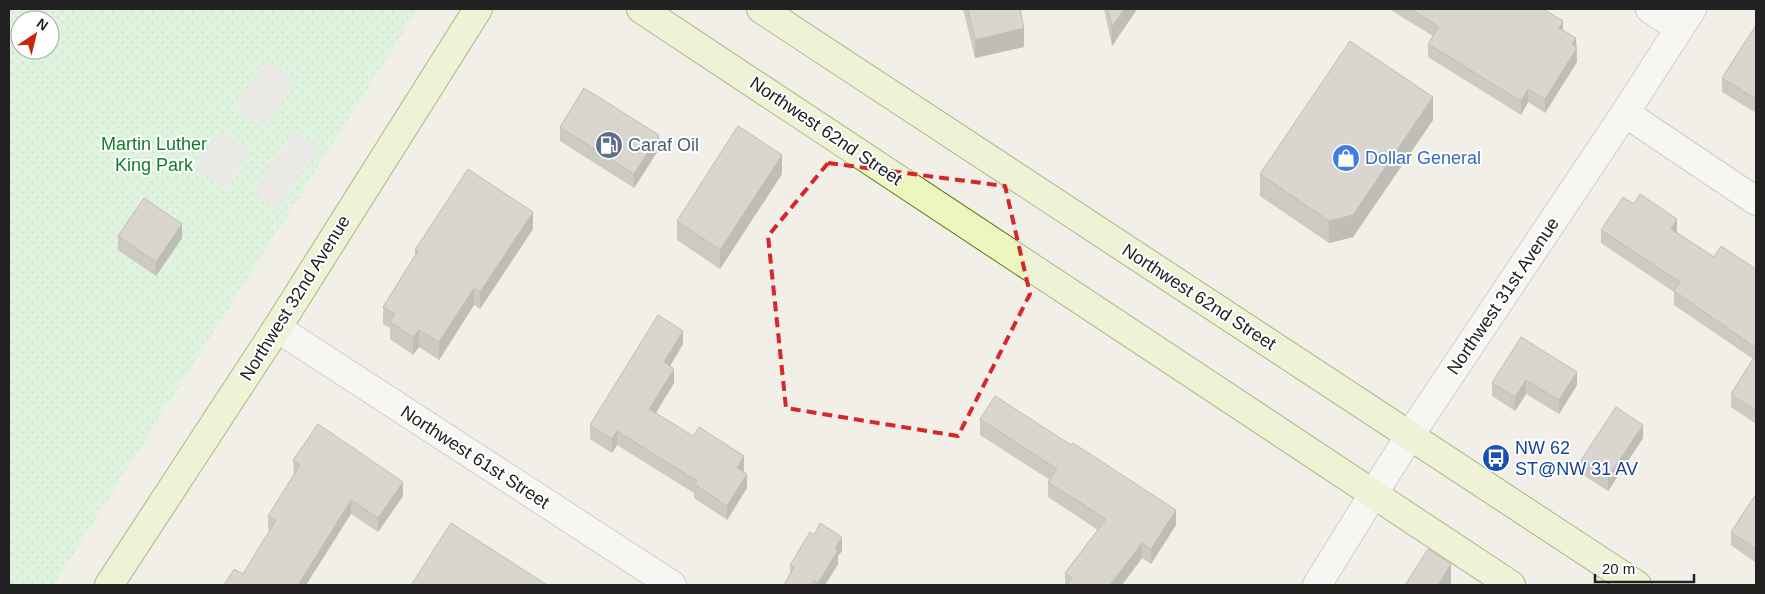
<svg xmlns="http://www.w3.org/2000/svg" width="1765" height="594" font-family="Helvetica,sans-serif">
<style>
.park{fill:url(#park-dots);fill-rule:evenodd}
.parking{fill:#e5e5e5}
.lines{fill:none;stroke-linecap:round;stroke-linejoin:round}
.street-casing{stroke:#a5a5a5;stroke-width:30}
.secondary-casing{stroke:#5b760a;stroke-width:30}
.street{stroke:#fff;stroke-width:28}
.secondary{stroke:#ecf7c0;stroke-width:28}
.wall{fill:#a39e98}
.shaded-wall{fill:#85817c}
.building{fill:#beb8b1;stroke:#85817c}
.marked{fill:none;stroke:#d62828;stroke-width:4;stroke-dasharray:10 6;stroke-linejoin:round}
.labels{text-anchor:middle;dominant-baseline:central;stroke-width:4;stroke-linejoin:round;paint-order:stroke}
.street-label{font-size:18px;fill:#212121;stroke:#fff}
.park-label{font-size:18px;fill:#117d2a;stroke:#fff}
.service-label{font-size:18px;fill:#4e5e75;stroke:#fff;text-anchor:start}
.shop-label{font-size:18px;fill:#366cbe;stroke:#fff;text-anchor:start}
.transit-label{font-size:18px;fill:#164399;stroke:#fff;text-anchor:start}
</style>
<defs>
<pattern id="park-dots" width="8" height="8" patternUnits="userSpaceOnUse" patternTransform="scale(1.25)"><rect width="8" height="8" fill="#c9f8d3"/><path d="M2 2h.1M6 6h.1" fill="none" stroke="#acd4b5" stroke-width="1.8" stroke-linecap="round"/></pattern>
</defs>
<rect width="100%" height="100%" fill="#f1efe8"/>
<!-- park -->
<path class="park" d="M 9,9 L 418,9 L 54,585 L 9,585 ZM 20,20 L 50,20 L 50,50 L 20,50 Z"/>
<!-- parking -->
<g class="parking">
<path d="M 266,60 L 296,78 L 264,128 L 234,109 Z"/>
<path d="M 294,130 L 318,146 L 279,209 L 254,193 Z"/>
<path d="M 219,132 L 250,152 L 227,189 L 195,169 Z"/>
</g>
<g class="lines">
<!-- street casing -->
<g class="street-casing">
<g id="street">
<path d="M 1650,9 L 1679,28"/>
<path d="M 1625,113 L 1756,201"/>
<path d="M 277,328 L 672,585"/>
<path d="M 1317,585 L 1410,435 L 1625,113 L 1692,9"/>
</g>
</g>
<!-- secondary casing -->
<g class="secondary-casing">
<g id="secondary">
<path d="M 641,9 L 1511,585"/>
<path d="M 761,9 L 1637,585"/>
<path d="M 109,585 L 277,328 L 478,9"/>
</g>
</g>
<!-- street -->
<use href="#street" class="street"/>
<!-- secondary -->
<use href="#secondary" class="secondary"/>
</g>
<!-- wall -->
<g class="wall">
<path d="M 963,9 L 1020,9 L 1024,47 L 975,58 Z"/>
<path d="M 1104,9 L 1137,9 L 1112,46 Z"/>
<path d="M 1389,9 L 1543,9 L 1563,30 L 1576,47 L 1577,62 L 1545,113 L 1528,102 L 1521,115 L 1428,57 L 1428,44 L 1433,36 Z"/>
<path d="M 1756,25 L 1756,113 L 1722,92 L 1722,78 Z"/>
<path d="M 1433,120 L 1353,237 L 1329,243 L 1260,196 L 1260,174 Z"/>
<path d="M 560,127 L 659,149 L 634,188 L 560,141 Z"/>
<path d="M 782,174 L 720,269 L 677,240 L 677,221 Z"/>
<path d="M 533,229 L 480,309 L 474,305 L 439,360 L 419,347 L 413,355 L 390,339 L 390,328 L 383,324 L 383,307 L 415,255 L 415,250 Z"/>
<path d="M 1601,230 L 1677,232 L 1714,257 L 1756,269 L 1756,424 L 1731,407 L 1731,394 L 1753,359 L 1674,305 L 1674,292 L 1601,243 Z"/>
<path d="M 118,236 L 182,238 L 156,276 L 118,250 Z"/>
<path d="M 1521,337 L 1577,385 L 1559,414 L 1526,394 L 1515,411 L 1492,396 L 1492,383 Z"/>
<path d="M 683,344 L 670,366 L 674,383 L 656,413 L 744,470 L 743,472 L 747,488 L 727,520 L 694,498 L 694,493 L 617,445 L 612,453 L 590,439 L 590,425 Z"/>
<path d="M 980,419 L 1176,525 L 1151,564 L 1142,558 L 1122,585 L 1065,585 L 1065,573 L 1098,530 L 1048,497 L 1048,482 L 1050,480 L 980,435 Z"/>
<path d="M 1643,438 L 1608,491 L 1581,474 L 1581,460 Z"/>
<path d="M 293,460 L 403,496 L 378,532 L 351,514 L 243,574 L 270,530 L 268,529 L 268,516 L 294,474 Z"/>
<path d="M 1756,494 L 1756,563 L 1731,545 L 1731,532 Z"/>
<path d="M 842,551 L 838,556 L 838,564 L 825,585 L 784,585 L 790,575 L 790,565 Z"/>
</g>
<!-- shaded-wall -->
<g class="shaded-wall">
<path d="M 1124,9 L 1137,9 L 1112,46 L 1112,27 Z"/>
<path d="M 1563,21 L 1563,35 L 1559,28 Z"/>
<path d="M 1024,28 L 1024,47 L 975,58 L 975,40 Z"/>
<path d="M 1576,38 L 1577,62 L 1545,113 L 1545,99 L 1572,44 Z"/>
<path d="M 1528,89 L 1528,102 L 1521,115 L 1521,101 Z"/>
<path d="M 1433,97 L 1433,120 L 1353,237 L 1329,243 L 1329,221 Z"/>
<path d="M 659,135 L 659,149 L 634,188 L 634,174 Z"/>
<path d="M 782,155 L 782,174 L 720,269 L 720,250 Z"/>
<path d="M 533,212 L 533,229 L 480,309 L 480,292 Z"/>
<path d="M 1677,219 L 1677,233 L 1671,229 Z"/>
<path d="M 182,224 L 182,238 L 156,276 L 156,262 Z"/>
<path d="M 474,288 L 474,305 L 439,360 L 439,342 Z"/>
<path d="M 419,330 L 419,347 L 413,355 L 413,337 Z"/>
<path d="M 683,331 L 683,344 L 664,376 L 664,362 Z"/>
<path d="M 674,369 L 674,383 L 649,423 L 649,409 Z"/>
<path d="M 1577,372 L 1577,385 L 1559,414 L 1559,400 Z"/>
<path d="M 1526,380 L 1526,394 L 1515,411 L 1515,397 Z"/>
<path d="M 1643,425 L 1643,438 L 1608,491 L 1608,477 Z"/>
<path d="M 617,431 L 617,445 L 612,453 L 612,439 Z"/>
<path d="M 744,456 L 744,470 L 737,482 L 737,468 Z"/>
<path d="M 747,474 L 747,488 L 727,520 L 727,506 Z"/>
<path d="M 403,482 L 403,496 L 378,532 L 378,518 Z"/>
<path d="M 351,500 L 351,514 L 306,585 L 298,585 Z"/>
<path d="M 1176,510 L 1176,525 L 1151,564 L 1151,549 Z"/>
<path d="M 842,537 L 842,551 L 838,556 L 838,564 L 825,585 L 818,585 L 818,583 L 835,548 Z"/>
<path d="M 1142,543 L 1142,558 L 1122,585 L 1110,585 Z"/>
<path d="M 1451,564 L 1451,585 L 1438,585 Z"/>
</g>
<!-- building -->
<g class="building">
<path d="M 968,9 L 1020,9 L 1024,28 L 975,40 Z"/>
<path d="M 1108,9 L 1124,9 L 1112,27 Z"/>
<path d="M 1411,9 L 1543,9 L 1563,21 L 1559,28 L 1576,38 L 1572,44 L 1577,48 L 1545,99 L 1528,89 L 1521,101 L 1428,44 L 1439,27 Z"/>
<path d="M 1756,25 L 1756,99 L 1722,78 Z"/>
<path d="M 1350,41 L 1433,97 L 1353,215 L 1329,221 L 1260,174 Z"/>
<path d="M 584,88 L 659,135 L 634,174 L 560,127 Z"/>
<path d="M 738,126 L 782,155 L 720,250 L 677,221 Z"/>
<path d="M 468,169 L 533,212 L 480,292 L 474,288 L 439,342 L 419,330 L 413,337 L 390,322 L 395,314 L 383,307 L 418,251 L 415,250 Z"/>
<path d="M 1640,194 L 1677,219 L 1671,229 L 1714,257 L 1721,246 L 1756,269 L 1756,348 L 1674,291 L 1680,282 L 1601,230 L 1623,197 L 1634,204 Z"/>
<path d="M 144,198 L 182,224 L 156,262 L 118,236 Z"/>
<path d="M 658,315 L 683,331 L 664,362 L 674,369 L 649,409 L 693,436 L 699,427 L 744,456 L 737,468 L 747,474 L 727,506 L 694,484 L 697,481 L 617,431 L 612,439 L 590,425 Z"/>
<path d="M 1521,337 L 1577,372 L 1559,400 L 1526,380 L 1515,397 L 1492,383 Z"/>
<path d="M 1756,354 L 1756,411 L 1731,394 Z"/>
<path d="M 995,396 L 1071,445 L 1073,443 L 1176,510 L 1151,549 L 1142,543 L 1110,585 L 1067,585 L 1072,578 L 1065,573 L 1106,519 L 1048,482 L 1057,469 L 980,419 Z"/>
<path d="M 1616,407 L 1643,425 L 1608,477 L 1581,460 Z"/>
<path d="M 318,424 L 403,482 L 378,518 L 351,500 L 298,585 L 224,585 L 234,569 L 243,574 L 276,520 L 268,516 L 300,465 L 293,460 Z"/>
<path d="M 1756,494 L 1756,549 L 1731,532 Z"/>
<path d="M 451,523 L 547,585 L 411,585 Z"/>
<path d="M 820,523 L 842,537 L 835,548 L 838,550 L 818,583 L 814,580 L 810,585 L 784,585 L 794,567 L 790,565 L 810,532 L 814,535 Z"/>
<path d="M 1428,549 L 1451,564 L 1438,585 L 1405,585 Z"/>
</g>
<!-- marked area -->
<path d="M0 0H1765V594H0ZM 828,163 L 1005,186 L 1030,294 L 958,436 L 786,408 L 768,236 Z" fill="#f1efe8" fill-opacity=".55" fill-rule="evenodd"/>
<path class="marked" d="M 828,163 L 1005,186 L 1030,294 L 958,436 L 786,408 L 768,236 Z"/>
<!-- icons -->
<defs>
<g id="fuel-disc" transform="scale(1.4375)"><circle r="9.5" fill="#5c6f8a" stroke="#fff"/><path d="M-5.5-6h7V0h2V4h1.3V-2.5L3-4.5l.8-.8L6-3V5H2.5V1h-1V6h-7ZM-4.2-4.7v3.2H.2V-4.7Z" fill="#fff"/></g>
<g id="shop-disc" transform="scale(1.4375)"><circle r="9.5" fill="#3f7fe0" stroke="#fff"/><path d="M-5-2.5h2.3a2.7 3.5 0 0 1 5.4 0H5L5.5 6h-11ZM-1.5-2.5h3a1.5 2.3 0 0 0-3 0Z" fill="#fff"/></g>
<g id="bus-disc" transform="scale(1.4375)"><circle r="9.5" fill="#1a4fb4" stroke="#fff"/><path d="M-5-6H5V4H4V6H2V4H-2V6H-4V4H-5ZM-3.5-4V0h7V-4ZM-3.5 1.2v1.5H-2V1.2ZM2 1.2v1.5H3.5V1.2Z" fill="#fff"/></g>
</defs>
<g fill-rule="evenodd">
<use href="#fuel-disc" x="609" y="145"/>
<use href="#shop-disc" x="1346" y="158"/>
<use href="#bus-disc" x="1496" y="458"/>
</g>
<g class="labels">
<!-- street labels -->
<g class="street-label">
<text transform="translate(826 131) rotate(34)">Northwest 62nd Street</text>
<text transform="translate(1503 296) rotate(-56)">Northwest 31st Avenue</text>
<text transform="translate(1199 297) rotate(33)">Northwest 62nd Street</text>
<text transform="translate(295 298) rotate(-58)">Northwest 32nd Avenue</text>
<text transform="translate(475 457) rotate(33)">Northwest 61st Street</text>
</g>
<!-- park labels -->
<g class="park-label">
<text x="154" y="144">Martin Luther<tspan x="154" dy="21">King Park</tspan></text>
</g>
<!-- service labels -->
<g class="service-label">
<text x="628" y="145">Caraf Oil</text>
</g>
<!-- shop labels -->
<g class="shop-label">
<text x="1365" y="158">Dollar General</text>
</g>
<!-- transit labels -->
<g class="transit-label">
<text x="1515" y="448">NW 62<tspan x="1515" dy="21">ST@NW 31 AV</tspan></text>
</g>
</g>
<!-- border -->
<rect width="1765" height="594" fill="none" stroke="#212121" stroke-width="20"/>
<!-- north arrow -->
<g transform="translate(35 35) rotate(35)"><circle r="24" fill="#ffffff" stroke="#a6a6a6"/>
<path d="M0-4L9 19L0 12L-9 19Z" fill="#c92509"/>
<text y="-8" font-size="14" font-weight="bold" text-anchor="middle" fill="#212121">N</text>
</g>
<!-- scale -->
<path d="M1595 574v8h99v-8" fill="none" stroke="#212121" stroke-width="2.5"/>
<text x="1602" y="574" font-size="15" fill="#212121" stroke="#ffffff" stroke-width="4" paint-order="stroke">20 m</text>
</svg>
